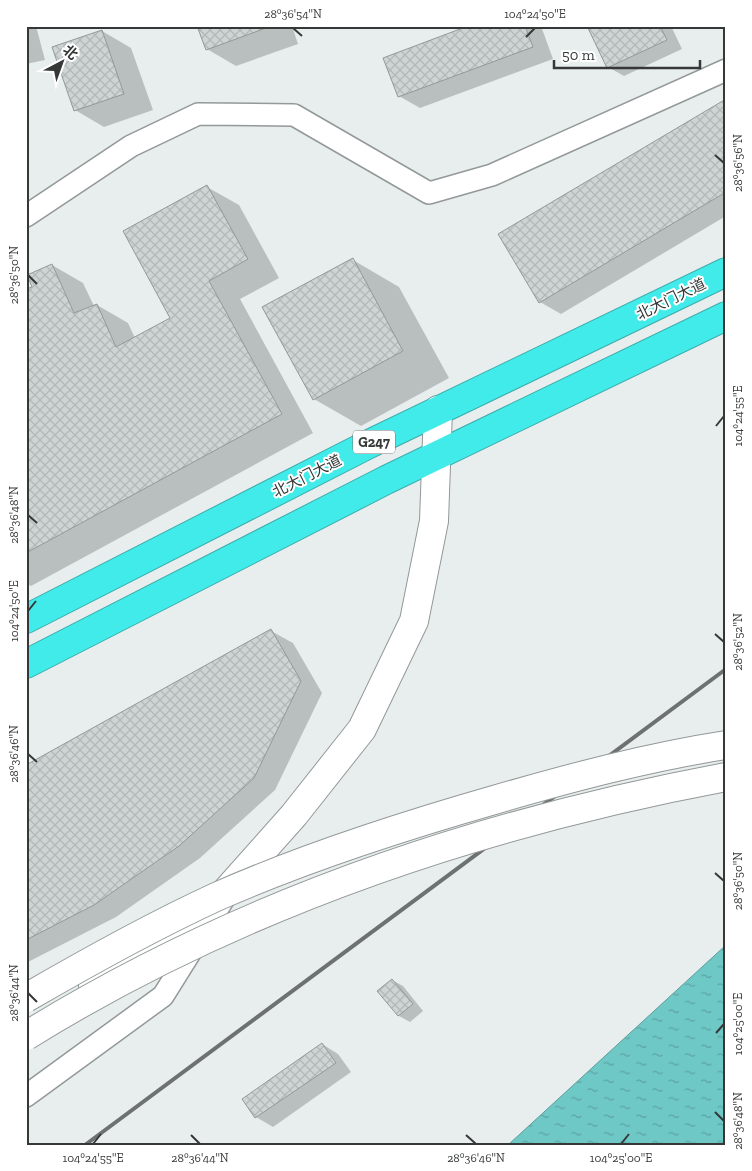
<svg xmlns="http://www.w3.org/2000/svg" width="752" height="1171" font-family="'Zilla Slab','Noto Sans SC',serif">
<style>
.water{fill:url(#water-ripples);stroke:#5d9d9b}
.shadow{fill:#0003}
.building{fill:url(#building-cross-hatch);stroke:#939998}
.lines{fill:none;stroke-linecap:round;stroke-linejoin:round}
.street-casing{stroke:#939898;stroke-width:24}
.secondary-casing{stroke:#939898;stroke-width:30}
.highway-casing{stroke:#3dacab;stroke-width:30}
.street{stroke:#fff;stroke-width:21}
.secondary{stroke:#fff;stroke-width:28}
.highway{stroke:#41ebe9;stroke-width:28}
.rail{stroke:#6e7171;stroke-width:4}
.secondary-bridge-casing{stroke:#939898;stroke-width:30;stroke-linecap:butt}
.secondary-bridge{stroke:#fff;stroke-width:28}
.ticks{fill:none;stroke:#363838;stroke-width:2}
.labels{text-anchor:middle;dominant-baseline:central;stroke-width:4;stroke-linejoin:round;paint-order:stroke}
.shield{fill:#fff;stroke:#727474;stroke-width:1}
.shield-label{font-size:14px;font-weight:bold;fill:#363838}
.street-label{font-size:15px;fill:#363838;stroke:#fff}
.neatline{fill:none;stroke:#363838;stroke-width:2}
.ticks-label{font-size:12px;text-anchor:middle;fill:#363838}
</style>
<defs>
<pattern id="water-ripples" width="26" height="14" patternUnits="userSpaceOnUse" patternTransform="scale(1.25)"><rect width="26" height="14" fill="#6ec8c6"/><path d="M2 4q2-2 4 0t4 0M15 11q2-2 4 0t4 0" fill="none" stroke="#5ba3a2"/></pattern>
<pattern id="building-cross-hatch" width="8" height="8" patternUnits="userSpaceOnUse" patternTransform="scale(1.25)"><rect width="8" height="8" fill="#ced4d4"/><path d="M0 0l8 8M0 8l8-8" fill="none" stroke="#b2b7b7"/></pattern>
</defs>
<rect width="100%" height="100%" fill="#e8eeee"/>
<!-- water -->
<path class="water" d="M 726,945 L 726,1145 L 508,1145 Z"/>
<!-- shadow -->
<g class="shadow">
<path d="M 26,26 L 36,26 L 45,60 L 26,64 Z"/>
<path d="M 199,26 L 292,26 L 298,44 L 236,66 L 207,49 Z"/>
<path d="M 471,26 L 541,26 L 553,59 L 420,108 L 399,96 Z"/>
<path d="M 589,26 L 671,26 L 682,49 L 624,76 L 608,67 Z"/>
<path d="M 102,31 L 131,48 L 153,110 L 104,127 L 75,110 Z"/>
<path d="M 726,101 L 726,216 L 561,314 L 540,302 Z"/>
<path d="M 207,187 L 239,205 L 279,278 L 240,299 L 313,433 L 31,586 L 26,583 L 26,290 L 34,287 L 52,265 L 83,283 L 94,306 L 97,305 L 128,323 L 135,338 L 172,318 Z"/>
<path d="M 353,260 L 399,287 L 449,378 L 361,426 L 314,399 Z"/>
<path d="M 271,631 L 293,643 L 322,693 L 275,790 L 200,858 L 116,917 L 26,963 L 26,766 Z"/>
<path d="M 392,980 L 403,986 L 423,1011 L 410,1022 L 399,1016 L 379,991 Z"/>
<path d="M 322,1044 L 338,1054 L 351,1072 L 273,1127 L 256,1117 L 243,1099 Z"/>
</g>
<!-- building -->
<g class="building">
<path d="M 197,26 L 265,26 L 266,28 L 206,50 Z"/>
<path d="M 468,26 L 525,26 L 533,47 L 398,97 L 383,58 Z"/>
<path d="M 587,26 L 660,26 L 667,40 L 607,68 Z"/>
<path d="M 102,30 L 124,94 L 74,111 L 52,47 Z"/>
<path d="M 726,99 L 726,192 L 539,303 L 498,234 Z"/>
<path d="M 207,185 L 248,259 L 209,281 L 282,414 L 26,553 L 26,289 L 32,287 L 27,275 L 52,264 L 74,313 L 97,304 L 116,347 L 170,318 L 123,231 Z"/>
<path d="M 353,258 L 403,351 L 313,400 L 262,307 Z"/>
<path d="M 271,629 L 301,681 L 254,778 L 179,846 L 94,905 L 26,940 L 26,765 Z"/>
<path d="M 392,979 L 413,1004 L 398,1016 L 377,991 Z"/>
<path d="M 322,1043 L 336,1063 L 255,1118 L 242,1099 Z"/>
</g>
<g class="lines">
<!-- street casing -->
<g class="street-casing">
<g id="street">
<path d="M 26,216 L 131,146 L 198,114 L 294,115 L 429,193 L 492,175 L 726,70"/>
<path d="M 26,1096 L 163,996 L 228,892"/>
</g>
</g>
<!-- secondary casing -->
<g class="secondary-casing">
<g id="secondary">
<path d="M 222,896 L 294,815 L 362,729 L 414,621 L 434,521 L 438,410"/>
<path d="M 93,986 L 189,919"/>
</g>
</g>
<!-- highway casing -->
<g class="highway-casing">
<g id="highway">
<path d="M 26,619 L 369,444 L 726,272"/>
<path d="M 26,664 L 386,480 L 726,316"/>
</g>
</g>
<!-- street -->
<use href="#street" class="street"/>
<!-- secondary -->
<use href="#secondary" class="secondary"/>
<!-- highway -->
<use href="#highway" class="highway"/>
<!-- rail -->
<path class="rail" d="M 85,1145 L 726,669"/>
<!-- secondary-bridge casing -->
<g class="secondary-bridge-casing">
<g id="secondary-bridge">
<path d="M 26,998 C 88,962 151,927 216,897 C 306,857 400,827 494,800 C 570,778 648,757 726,745"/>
<path d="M 26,1036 C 239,904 481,823 726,777"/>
</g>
</g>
<!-- secondary-bridge -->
<use href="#secondary-bridge" class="secondary-bridge"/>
</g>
<!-- ticks -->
<path class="ticks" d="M 293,28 L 302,36M 526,37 L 535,28M 715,155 L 724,163M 28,275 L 37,284M 716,426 L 724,416M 28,515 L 37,523M 28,611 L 36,601M 715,634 L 724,642M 28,754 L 37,762M 715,873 L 724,881M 28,993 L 37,1002M 716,1033 L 724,1024M 715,1112 L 724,1121M 191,1135 L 200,1144M 466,1135 L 476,1144M 93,1144 L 101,1134M 621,1144 L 629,1134"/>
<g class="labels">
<!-- shield labels -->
<rect class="shield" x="353" y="430.5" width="42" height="23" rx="4"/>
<g class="shield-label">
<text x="374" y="442">G247</text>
</g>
<!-- street labels -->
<g class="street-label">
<text transform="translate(671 299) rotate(-26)">北大门大道</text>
<text transform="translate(307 476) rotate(-27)">北大门大道</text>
</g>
</g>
<!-- border -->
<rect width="752" height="1171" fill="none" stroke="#ffffff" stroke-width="55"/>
<!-- north arrow -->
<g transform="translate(62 62) rotate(41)" stroke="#ffffff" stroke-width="4" paint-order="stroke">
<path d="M0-4L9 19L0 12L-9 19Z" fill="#363838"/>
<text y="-8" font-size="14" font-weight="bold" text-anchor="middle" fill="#363838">北</text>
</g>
<!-- scale -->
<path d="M554 60v8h146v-8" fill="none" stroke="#363838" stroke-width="2.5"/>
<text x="562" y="60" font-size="15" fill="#363838" stroke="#ffffff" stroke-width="4" paint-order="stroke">50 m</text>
<rect x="28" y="28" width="696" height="1116" class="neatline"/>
<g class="ticks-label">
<text x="293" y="18">28°36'54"N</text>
<text x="535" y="18">104°24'50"E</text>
<text transform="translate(738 163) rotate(-90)" y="4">28°36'56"N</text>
<text transform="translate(14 275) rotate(-90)" y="4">28°36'50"N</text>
<text transform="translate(738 416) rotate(-90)" y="4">104°24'55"E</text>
<text transform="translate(14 515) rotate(-90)" y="4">28°36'48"N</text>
<text transform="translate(14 611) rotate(-90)" y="4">104°24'50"E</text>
<text transform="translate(738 642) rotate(-90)" y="4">28°36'52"N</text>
<text transform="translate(14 754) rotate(-90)" y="4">28°36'46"N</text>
<text transform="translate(738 881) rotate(-90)" y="4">28°36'50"N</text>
<text transform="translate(14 993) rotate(-90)" y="4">28°36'44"N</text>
<text transform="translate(738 1024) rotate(-90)" y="4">104°25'00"E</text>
<text transform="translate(738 1121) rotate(-90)" y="4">28°36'48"N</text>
<text x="93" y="1162">104°24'55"E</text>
<text x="200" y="1162">28°36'44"N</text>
<text x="476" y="1162">28°36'46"N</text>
<text x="621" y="1162">104°25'00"E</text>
</g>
</svg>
